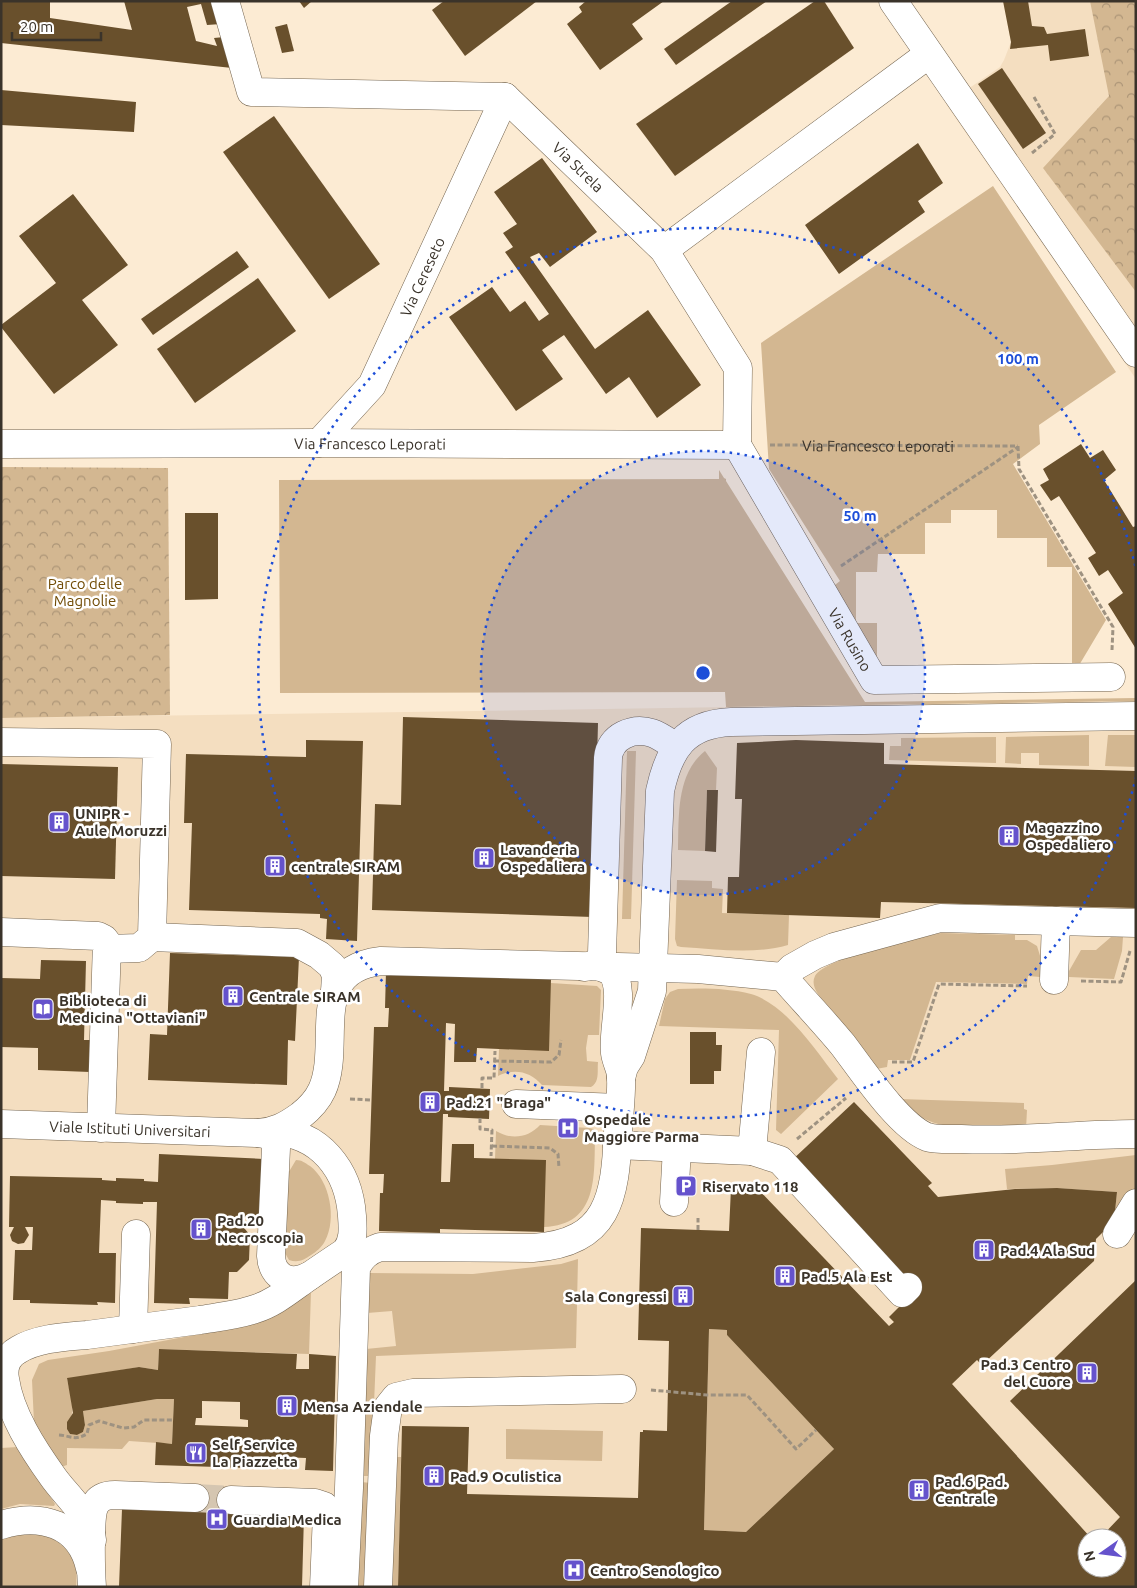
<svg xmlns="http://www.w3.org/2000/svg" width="1137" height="1588" font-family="Ubuntu,sans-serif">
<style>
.built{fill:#f4dec0;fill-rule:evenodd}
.grass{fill:#d3b791}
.park{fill:url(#park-crowns)}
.building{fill:#69502c;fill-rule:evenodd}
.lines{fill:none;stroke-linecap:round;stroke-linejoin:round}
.minor-tunnel{stroke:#d5c6b1;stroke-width:28;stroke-dasharray:28 14;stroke-linecap:butt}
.minor-casing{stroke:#746550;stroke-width:29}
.path{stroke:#9e9281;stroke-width:3;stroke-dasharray:5 2.5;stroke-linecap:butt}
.minor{stroke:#fff;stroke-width:28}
.ring{fill:none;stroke:#1d4ed8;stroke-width:2.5;stroke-dasharray:2.5 5}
.labels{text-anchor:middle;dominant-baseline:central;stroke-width:5;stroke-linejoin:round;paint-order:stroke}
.street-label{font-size:15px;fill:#3a332a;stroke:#fff}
.park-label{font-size:15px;fill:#714c06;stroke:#fff}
.poi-label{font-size:15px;font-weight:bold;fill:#3a332a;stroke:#fff;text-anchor:start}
.centre{fill:#1d4ed8;stroke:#fff;stroke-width:2.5}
.ring-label{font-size:15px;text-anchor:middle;font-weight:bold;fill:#1d4ed8;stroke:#fff;stroke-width:5;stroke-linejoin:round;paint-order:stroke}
</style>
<defs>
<pattern id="park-crowns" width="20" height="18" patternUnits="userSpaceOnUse" patternTransform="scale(1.25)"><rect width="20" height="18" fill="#d3b791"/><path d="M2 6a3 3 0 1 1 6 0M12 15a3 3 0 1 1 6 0" fill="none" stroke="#ac9577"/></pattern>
</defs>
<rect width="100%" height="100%" fill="#fcebd3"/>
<!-- built -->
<g class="built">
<path d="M 1003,1 L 1136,1 L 1136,379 L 946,104 L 1000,67 L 1004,60 L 1011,42 Z"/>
<path d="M 1136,701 L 1136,1587 L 1,1587 L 1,718 ZM 1087,1538 L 1117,1538 L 1117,1568 L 1087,1568 Z"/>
</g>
<!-- grass -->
<g class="grass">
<path d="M 993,186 L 1116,372 L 1039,425 L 1040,444 L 1013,464 L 1106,620 L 1078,667 L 1072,666 L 1072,567 L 1047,567 L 1047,538 L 997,538 L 997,510 L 951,510 L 951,523 L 925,523 L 925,554 L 878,554 L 877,572 L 856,572 L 856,623 L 877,623 L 877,666 L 831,588 L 840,581 L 769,469 L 761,343 Z"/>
<path d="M 719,470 L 724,478 L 726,479 L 726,481 L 865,702 L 1136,698 L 1136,701 L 726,707 L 725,692 L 280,693 L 279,480 L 719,479 Z"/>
<path d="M 1089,735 L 1089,766 L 1039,765 L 1039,753 L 1021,753 L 1021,764 L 1005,763 L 1006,737 Z"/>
<path d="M 1108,735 L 1136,735 L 1136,767 L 1105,766 Z"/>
<path d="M 996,737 L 996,763 L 889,760 L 890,746 L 901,746 L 901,738 Z"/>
<path d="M 627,751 L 636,751 L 631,919 L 622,919 Z"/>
<path d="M 705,751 L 717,768 L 716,790 L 707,790 L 705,851 L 678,850 C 679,816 676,774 705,751 Z"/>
<path d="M 677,880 L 712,881 L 712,888 L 723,889 L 722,913 L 789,915 L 788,945 C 754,955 716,949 681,947 L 677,946 L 675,939 Z"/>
<path d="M 941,933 L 1015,935 L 1015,940 L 1027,940 L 1037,946 L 1041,959 L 1040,977 L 1028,976 L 1027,984 L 936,982 L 910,1060 L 888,1060 L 887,1067 L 876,1069 L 818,994 C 814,988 812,982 815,976 C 826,957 917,939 941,933 Z"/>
<path d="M 1111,937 L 1123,937 L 1122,951 L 1114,979 L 1069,977 L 1069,971 L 1081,950 L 1096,950 Z"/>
<path d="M 551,983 L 597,986 L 601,990 L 599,1035 L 588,1035 L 586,1048 L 587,1061 L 598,1062 C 597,1071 600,1082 591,1087 L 542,1085 C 530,1071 514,1068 498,1076 L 499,1049 Z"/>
<path d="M 678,989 C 701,988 728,988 751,994 C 786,1004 816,1051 838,1079 L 781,1134 L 776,1130 L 779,1030 L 659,1026 L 665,999 L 670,992 Z"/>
<path d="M 899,1099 L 1024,1103 L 1024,1109 L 1027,1110 L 1026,1129 C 997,1128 947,1132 923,1118 C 914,1113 907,1106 899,1099 Z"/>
<path d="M 540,1125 L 589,1128 L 594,1129 L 595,1134 C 594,1175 599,1225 544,1227 L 495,1159 L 496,1131 C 511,1140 528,1138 540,1125 Z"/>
<path d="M 1136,1155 L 1136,1190 L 1114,1221 L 1117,1192 L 1057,1188 L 1007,1189 L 1005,1169 L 1052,1165 Z"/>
<path d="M 296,1160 C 302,1160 305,1163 310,1166 C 330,1181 337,1219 325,1241 C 322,1247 316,1252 311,1255 C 304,1260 298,1263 289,1260 L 285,1253 L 287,1175 Z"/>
<path d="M 578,1259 L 576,1348 L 376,1356 L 371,1476 L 361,1476 L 366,1349 L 396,1346 L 392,1311 L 367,1313 L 369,1273 L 473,1274 L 561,1264 Z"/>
<path d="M 311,1291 L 309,1354 L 159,1349 L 158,1370 L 139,1367 L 67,1379 C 69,1389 73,1401 72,1412 C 72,1422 63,1422 70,1434 L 77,1435 L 83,1432 L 85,1425 L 83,1411 L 157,1399 L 174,1399 L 172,1444 L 129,1441 L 122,1449 L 67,1448 L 67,1465 L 61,1467 L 34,1423 L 32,1380 L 39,1364 L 48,1360 L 109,1351 L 254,1324 Z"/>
<path d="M 709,1329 L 727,1330 L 727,1335 L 834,1449 L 746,1532 L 704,1530 Z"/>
<path d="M 506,1429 L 603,1431 L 602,1461 L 506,1459 Z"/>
<path d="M 18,1447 L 55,1504 L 54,1506 L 20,1504 L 1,1509 L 1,1448 Z"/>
<path d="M 391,1457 L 401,1457 L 398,1587 L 388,1587 Z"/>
<path d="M 361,1482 L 371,1483 L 367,1587 L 357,1587 Z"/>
<path d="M 43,1533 C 67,1546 79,1558 76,1587 L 1,1587 L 1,1534 Z"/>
</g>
<!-- park -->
<g class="park">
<path d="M 1090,1 L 1136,1 L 1136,292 L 1043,168 L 1109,96 Z"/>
<path d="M 1,467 L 168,468 L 170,715 L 1,718 Z"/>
</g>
<!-- building -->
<g class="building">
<path d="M 1,1 L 50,1 L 50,18 L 132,30 L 124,1 L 215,1 L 221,24 L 207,25 L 201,4 L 187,7 L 196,41 L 217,46 L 214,38 L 224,37 L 232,68 L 1,43 Z"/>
<path d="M 299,1 L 312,1 L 304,8 Z"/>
<path d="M 444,1 L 537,1 L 465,56 L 432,10 Z"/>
<path d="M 586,1 L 664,1 L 632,24 L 643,39 L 600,70 L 567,24 L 582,12 L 579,7 Z"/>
<path d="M 732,1 L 767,1 L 676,65 L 664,49 Z"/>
<path d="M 815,1 L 824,1 L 854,48 L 675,176 L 636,124 Z"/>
<path d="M 1003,1 L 1028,1 L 1032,26 L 1044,27 L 1047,34 L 1085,29 L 1089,56 L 1050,61 L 1048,45 L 1010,49 L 1011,42 Z"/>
<path d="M 287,24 L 294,51 L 282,53 L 275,27 Z"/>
<path d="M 1002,68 L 1046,133 L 1023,149 L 978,84 Z"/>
<path d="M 1,90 L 136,102 L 134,132 L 1,125 Z"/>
<path d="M 274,116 L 380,264 L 329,299 L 223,152 Z"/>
<path d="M 918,143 L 943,183 L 918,201 L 925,212 L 839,274 L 805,225 Z"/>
<path d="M 542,158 L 597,232 L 550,267 L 539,253 L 530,257 L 595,349 L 648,310 L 701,385 L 657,418 L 629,377 L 606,394 L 564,335 L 542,350 L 563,379 L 516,411 L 449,317 L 492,287 L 510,312 L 525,301 L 539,321 L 549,314 L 505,252 L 513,247 L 503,233 L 517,224 L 494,192 Z"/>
<path d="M 73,194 L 128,265 L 82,300 L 118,345 L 54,394 L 1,327 L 1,325 L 56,283 L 19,236 Z"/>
<path d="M 237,251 L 249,267 L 153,335 L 141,319 Z"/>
<path d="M 258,278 L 296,331 L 195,403 L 157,349 Z"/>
<path d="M 1081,444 L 1090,458 L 1103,450 L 1116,470 L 1104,480 L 1133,527 L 1136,526 L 1136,649 L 1108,604 L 1123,593 L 1108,570 L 1099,576 L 1088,558 L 1096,553 L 1059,496 L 1051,501 L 1040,485 L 1049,480 L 1043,469 Z"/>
<path d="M 185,513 L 218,513 L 218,599 L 185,600 Z"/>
<path d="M 403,717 L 598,723 L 593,917 L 372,910 L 375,804 L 401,805 Z"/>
<path d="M 306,740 L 363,741 L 357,941 L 326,939 L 327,919 L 320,918 L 320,914 L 189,910 L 192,823 L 184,823 L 186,754 L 306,757 Z"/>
<path d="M 796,740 L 884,743 L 884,764 L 1136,771 L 1136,908 L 881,902 L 880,918 L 727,913 L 728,877 L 739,877 L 742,799 L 735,799 L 737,743 Z"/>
<path d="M 1,764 L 118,767 L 115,879 L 1,876 Z"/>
<path d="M 707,790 L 718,790 L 716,852 L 705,851 Z"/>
<path d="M 170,953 L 299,957 L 295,1041 L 288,1040 L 287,1085 L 148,1080 L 150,1034 L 167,1035 Z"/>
<path d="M 41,960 L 86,961 L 84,1040 L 91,1040 L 90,1072 L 38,1070 L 38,1048 L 1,1047 L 1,978 L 40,979 Z"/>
<path d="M 386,971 L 551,979 L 549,1051 L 477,1048 L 476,1062 L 454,1062 L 455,1024 L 446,1023 L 444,1091 L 449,1091 L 449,1087 L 490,1089 L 489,1119 L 448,1117 L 448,1114 L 443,1114 L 441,1182 L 450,1182 L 452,1144 L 474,1144 L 474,1158 L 546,1160 L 544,1232 L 440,1229 L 440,1233 L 379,1231 L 380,1193 L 383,1193 L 384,1174 L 369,1174 L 374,1027 L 388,1027 L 389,1008 L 385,1008 Z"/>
<path d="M 690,1032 L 716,1032 L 716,1045 L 722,1045 L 721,1071 L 714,1071 L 714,1084 L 690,1084 Z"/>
<path d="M 854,1102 L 932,1183 L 928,1186 L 938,1197 L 1015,1189 L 1057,1188 L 1117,1192 L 1114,1221 L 1096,1239 L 1094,1261 L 982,1365 L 977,1360 L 952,1384 L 1091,1538 L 1087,1538 L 1087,1568 L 1117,1568 L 1117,1538 L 1100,1538 L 1120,1517 L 1010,1401 L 1136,1280 L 1136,1587 L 398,1587 L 402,1426 L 469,1427 L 467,1494 L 638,1498 L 640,1432 L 643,1432 L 643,1430 L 667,1431 L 669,1341 L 638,1340 L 641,1228 L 729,1231 L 731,1188 L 758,1189 L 889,1326 L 894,1322 L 889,1317 L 913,1293 L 790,1162 ZM 709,1329 L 727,1330 L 727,1335 L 834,1449 L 746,1532 L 704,1530 Z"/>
<path d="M 159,1154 L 264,1159 L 262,1218 L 231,1217 L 231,1222 L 239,1222 L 250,1235 L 249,1260 L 237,1272 L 229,1272 L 228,1299 L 189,1298 L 190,1304 L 154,1303 L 157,1202 L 143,1202 L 143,1204 L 116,1203 L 116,1201 L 101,1200 L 99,1253 L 116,1253 L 115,1303 L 97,1302 L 98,1305 L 30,1303 L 30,1300 L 13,1300 L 15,1250 L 32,1250 L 33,1227 L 25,1227 L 29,1235 L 24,1243 L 18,1244 L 12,1241 L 10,1235 L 14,1227 L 9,1227 L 10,1176 L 102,1178 L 102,1180 L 116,1181 L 116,1178 L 144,1179 L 144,1181 L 158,1182 Z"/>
<path d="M 159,1349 L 297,1354 L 296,1369 L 309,1369 L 309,1354 L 336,1356 L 333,1471 L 305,1470 L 306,1458 L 280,1457 L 279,1469 L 155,1465 L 156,1442 L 172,1444 L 174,1399 L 157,1399 L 83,1411 L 85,1425 L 83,1432 L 77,1435 L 70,1434 L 67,1429 L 67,1422 L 73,1413 L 67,1378 L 139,1367 L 158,1370 ZM 202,1401 L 240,1402 L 240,1419 L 248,1420 L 248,1427 L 195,1425 L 196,1418 L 202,1418 Z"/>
<path d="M 195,1486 L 232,1487 L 304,1515 L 302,1587 L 119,1587 L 122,1509 L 194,1511 Z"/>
</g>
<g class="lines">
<!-- minor-tunnel -->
<path class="minor-tunnel" d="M 195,1498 L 231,1500"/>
<!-- minor casing -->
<g class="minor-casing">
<g id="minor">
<path d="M 893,1 L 1136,353"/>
<path d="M 664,250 L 929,54"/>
<path id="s2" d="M 319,443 L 372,385 L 505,97"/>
<path id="s3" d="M 1,444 L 319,443 L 737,445 L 738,368 L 664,250 L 505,97 L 251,92 L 225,1"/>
<path id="s4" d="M 737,445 L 874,680 L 1111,677"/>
<path d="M 1,742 L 157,744 L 152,937 L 139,948 L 108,949"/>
<path d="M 1,932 L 98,936 L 104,939 L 107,943 L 101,1128"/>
<path d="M 152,937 L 297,943 L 319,955 L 332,966 L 336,975 L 335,992"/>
<path d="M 584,967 C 593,966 599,963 602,954 L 608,758 C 610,736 633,727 652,733 C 661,736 668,742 676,747"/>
<path d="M 783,977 L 792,968 L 815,955 L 834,947 L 940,918 L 1136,923"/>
<path d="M 1054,980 L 1056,921"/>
<path d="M 621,1078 L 624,1067 L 631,1056 L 652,991 L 660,791 C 669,749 685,724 731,722 L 1136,716"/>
<path d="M 516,1104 L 619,1108"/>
<path id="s5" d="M 1,1124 L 258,1133 C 275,1132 286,1126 300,1116 C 309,1109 317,1101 322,1090 C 343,1044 305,970 381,961 L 698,969 L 783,977 C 803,1000 824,1022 843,1045 C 862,1070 899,1126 927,1137 C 937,1140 951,1139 961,1139 C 1020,1142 1077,1134 1136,1134"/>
<path d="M 258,1133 C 269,1134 274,1137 276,1148 L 271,1256 C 272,1277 290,1286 309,1276"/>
<path d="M 617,1145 L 752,1151 L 761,1052"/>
<path d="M 752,1151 L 780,1160 L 902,1293 L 908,1287"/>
<path d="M 674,1202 L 677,1148"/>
<path d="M 1117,1234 L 1136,1203"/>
<path d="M 133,1329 L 136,1234"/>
<path d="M 231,1500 L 315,1503 L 324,1506 L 327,1514 L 324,1587"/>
<path d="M 1,1525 C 40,1513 80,1523 90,1568"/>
<path d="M 92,1540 C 90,1514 67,1497 53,1477 C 33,1449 10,1414 5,1379 C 3,1368 7,1356 18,1350 C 38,1338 64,1337 87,1335 C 125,1330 162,1325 200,1320 C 218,1317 238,1315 255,1309 C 272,1304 287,1292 301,1282 C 315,1272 330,1262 345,1252 C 354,1242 353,1229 352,1216 C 349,1171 320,1131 271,1132"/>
<path d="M 92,1587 C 91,1573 89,1516 95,1505 C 99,1497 107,1495 115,1495 L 195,1498"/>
<path d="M 344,1587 L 349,1488 L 356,1268 C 361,1257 368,1251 380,1247 L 533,1248 C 609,1243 615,1197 618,1133 C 619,1114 622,1094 621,1075 C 620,1067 616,1061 615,1053 C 612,1030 626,988 611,971 L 601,967"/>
<path d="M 378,1587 L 384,1436 L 388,1407 L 396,1397 L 413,1393 L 622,1389"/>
</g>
</g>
<!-- path -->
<g class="path">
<path d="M 1032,153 L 1055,134 L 1034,97"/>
<path id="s1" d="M 770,445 L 1018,446"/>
<path d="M 1018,446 L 1019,469 L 1113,627 L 1112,650"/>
<path d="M 841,566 L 1018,447"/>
<path d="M 1081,981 L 1121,982 L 1130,951"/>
<path d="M 494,1061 L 551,1062 L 559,1055 L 561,1040"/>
<path d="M 892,1062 L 913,1062 L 939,984 L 1027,986"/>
<path d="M 482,1088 L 482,1078 L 494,1078 L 495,1051"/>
<path d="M 350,1099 L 371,1100"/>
<path d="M 480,1118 L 480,1129 L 492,1130 L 491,1156"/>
<path d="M 797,1139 L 846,1098"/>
<path d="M 492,1146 L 550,1148 L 558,1154 L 559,1168"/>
<path d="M 698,1230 L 698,1218"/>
<path d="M 651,1390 L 707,1395 L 747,1395 L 796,1449 L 816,1430"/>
<path d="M 59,1435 C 72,1436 74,1441 87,1434 L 89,1425 L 99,1421 L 123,1428 L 134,1427 L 144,1420 L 173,1420"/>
</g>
<!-- minor -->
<use href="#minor" class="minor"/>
</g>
<!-- distance rings -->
<circle cx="703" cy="673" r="222" fill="#1d4ed8" fill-opacity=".12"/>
<g class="ring">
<circle cx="703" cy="673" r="222"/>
<path d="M1136 777A445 445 0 1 1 1136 569"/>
</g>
<!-- icons -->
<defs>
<g id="building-square" transform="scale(1.125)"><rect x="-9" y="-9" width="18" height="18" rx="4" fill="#6552cc" stroke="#fff"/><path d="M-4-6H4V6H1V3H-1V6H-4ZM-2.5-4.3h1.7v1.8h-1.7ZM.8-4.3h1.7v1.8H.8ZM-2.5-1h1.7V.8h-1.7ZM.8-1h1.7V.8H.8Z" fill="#fff"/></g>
<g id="library-square" transform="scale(1.125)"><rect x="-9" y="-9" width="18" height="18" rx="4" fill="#6552cc" stroke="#fff"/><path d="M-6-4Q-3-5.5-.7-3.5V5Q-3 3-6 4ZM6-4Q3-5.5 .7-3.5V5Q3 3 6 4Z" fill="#fff"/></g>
<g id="hospital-square" transform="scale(1.125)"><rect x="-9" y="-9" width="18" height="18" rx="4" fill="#6552cc" stroke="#fff"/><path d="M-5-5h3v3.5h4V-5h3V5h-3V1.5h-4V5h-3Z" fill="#fff"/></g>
<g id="parking-square" transform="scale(1.125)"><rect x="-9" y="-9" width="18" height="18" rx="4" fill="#6552cc" stroke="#fff"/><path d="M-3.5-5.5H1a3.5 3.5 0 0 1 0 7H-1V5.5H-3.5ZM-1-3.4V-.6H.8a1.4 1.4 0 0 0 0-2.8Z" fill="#fff"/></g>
<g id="restaurant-square" transform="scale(1.125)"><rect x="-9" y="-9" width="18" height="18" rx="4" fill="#6552cc" stroke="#fff"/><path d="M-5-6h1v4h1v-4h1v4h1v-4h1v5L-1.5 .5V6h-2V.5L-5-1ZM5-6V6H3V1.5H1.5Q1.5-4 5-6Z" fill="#fff"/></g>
</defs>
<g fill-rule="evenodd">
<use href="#building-square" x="59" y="822"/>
<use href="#building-square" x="1009" y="836"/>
<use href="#building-square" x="484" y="858"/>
<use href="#building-square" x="275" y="866"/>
<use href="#building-square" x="233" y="996"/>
<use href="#library-square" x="43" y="1009"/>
<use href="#building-square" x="430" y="1102"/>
<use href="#hospital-square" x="568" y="1128"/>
<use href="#parking-square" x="686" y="1186"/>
<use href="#building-square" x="201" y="1229"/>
<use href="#building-square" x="984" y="1250"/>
<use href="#building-square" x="785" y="1276"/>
<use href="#building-square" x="683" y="1296"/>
<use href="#building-square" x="1087" y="1373"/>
<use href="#building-square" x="287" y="1406"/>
<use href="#restaurant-square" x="196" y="1453"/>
<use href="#building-square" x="434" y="1476"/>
<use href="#building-square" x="919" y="1490"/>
<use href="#hospital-square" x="217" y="1519"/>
<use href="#hospital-square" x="574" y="1570"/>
</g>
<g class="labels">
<!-- street labels -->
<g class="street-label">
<text transform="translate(578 167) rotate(44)">Via Strela</text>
<text stroke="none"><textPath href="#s2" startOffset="198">Via Cereseto</textPath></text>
<text stroke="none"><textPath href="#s3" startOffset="369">Via Francesco Leporati</textPath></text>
<text stroke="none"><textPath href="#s1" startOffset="108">Via Francesco Leporati</textPath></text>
<text stroke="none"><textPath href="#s4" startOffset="225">Via Rusino</textPath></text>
<text stroke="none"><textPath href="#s5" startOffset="129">Viale Istituti Universitari</textPath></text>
</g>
<!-- park labels -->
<g class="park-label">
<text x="85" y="583">Parco delle<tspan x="85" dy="17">Magnolie</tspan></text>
</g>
<!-- poi labels -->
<g class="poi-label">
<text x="75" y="813">UNIPR -<tspan x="75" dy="17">Aule Moruzzi</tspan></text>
<text x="1025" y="827">Magazzino<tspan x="1025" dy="17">Ospedaliero</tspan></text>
<text x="500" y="849">Lavanderia<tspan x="500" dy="17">Ospedaliera</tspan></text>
<text x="291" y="866">centrale SIRAM</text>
<text x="249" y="996">Centrale SIRAM</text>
<text x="59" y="1000">Biblioteca di<tspan x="59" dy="17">Medicina "Ottaviani"</tspan></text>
<text x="446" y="1102">Pad.21 "Braga"</text>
<text x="584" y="1119">Ospedale<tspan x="584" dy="17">Maggiore Parma</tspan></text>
<text x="702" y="1186">Riservato 118</text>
<text x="217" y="1220">Pad.20<tspan x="217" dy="17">Necroscopia</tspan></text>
<text x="1000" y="1250">Pad.4 Ala Sud</text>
<text x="801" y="1276">Pad.5 Ala Est</text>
<text x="667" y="1296" text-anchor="end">Sala Congressi</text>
<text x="1071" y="1364" text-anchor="end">Pad.3 Centro<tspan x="1071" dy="17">del Cuore</tspan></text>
<text x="303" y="1406">Mensa Aziendale</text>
<text x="212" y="1444">Self Service<tspan x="212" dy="17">La Piazzetta</tspan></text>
<text x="450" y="1476">Pad.9 Oculistica</text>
<text x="935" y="1481">Pad.6 Pad.<tspan x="935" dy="17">Centrale</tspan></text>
<text x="233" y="1519">Guardia Medica</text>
<text x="590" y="1570">Centro Senologico</text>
</g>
</g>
<circle cx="703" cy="673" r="8" class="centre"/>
<g class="ring-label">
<text x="1018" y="364">100 m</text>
<text x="860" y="521">50 m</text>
</g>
<!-- border -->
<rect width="1137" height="1588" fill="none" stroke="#3a332a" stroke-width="5"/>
<!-- north arrow -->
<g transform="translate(1102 1553) rotate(256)"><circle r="24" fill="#ffffff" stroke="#b0adaa"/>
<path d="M0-4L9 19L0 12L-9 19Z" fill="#6552cc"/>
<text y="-8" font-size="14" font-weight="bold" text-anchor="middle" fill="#3a332a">N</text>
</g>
<!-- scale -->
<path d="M12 32v8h89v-8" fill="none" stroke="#3a332a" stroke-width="2.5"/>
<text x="20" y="32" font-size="15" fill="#3a332a" stroke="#ffffff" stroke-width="4" paint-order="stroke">20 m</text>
</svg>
